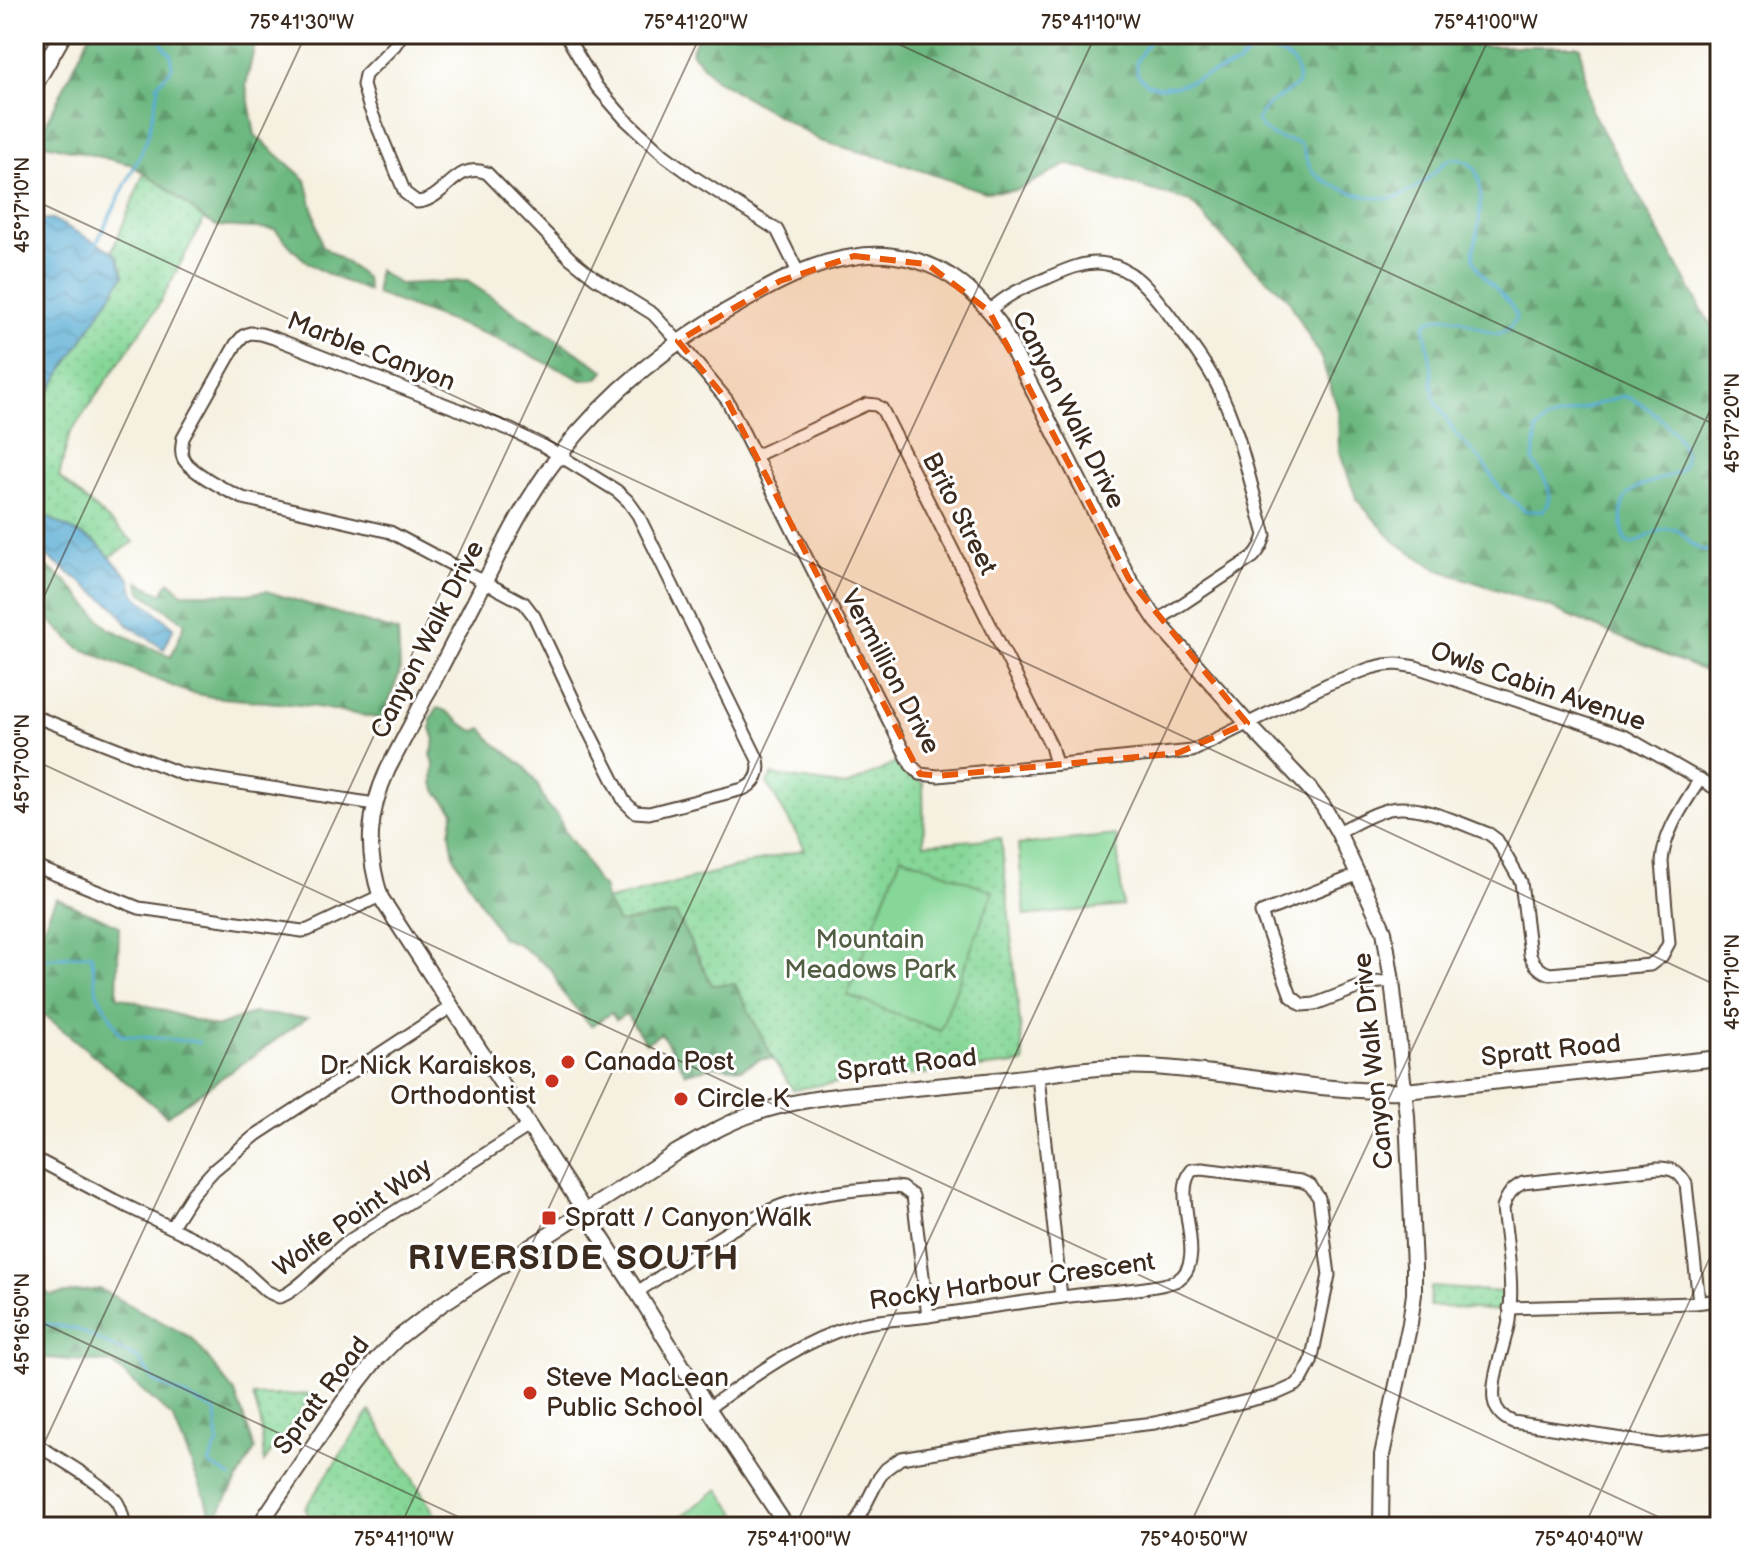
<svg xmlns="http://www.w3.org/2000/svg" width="1754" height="1561" font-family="'Balsamiq Sans',sans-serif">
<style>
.grass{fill:url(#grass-dots);stroke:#60805b;stroke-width:2}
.forest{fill:url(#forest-firs);stroke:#54714f;stroke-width:2}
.garden{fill:#86d798;stroke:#60805b;stroke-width:2}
.water{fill:url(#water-waves);stroke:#496b78;stroke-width:2}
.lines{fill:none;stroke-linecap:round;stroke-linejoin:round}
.stream{stroke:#57acd3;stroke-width:3}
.minor-casing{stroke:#57483b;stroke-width:15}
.tertiary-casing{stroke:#57483b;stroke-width:18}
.secondary-casing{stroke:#57483b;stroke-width:20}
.minor{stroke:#fff;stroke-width:11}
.tertiary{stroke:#fff;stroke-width:14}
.secondary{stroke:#fff;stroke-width:16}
.marked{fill:#e8590c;fill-opacity:0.2;stroke:#e8590c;stroke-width:6;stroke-dasharray:16 10;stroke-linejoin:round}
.ticks{fill:none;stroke:#3b2a1e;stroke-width:2;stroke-opacity:0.45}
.poi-dot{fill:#c8321e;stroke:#fff;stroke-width:3}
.labels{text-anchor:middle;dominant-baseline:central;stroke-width:6;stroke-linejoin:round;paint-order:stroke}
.street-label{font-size:26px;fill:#3b2a1e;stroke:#fff}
.park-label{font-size:26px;fill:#525e43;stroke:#fff}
.poi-label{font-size:26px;fill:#3b2a1e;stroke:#fff;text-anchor:start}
.district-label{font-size:34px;font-weight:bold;letter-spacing:2px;fill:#3b2a1e;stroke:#fff}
.neatline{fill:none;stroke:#3b2a1e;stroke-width:3}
.ticks-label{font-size:20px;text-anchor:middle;fill:#3b2a1e}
</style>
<defs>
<pattern id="grass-dots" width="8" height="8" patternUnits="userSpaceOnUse" patternTransform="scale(2)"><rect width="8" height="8" fill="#86d798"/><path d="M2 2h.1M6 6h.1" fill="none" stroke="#75b983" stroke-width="1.8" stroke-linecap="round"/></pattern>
<pattern id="forest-firs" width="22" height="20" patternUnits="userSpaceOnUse" patternTransform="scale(2)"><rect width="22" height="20" fill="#6cb880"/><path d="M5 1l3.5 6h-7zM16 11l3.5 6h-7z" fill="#5a9668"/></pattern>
<pattern id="water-waves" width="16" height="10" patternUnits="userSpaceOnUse" patternTransform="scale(2)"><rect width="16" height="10" fill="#57acd3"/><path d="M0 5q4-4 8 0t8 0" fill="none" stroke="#498cab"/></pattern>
</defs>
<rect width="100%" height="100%" fill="#fff"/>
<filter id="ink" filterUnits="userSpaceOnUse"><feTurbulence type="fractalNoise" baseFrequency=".0125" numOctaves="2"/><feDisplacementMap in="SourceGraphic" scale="16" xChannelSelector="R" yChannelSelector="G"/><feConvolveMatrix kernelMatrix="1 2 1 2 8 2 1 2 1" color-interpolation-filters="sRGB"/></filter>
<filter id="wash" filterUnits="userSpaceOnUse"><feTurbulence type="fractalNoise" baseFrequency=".006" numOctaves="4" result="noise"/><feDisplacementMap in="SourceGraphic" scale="32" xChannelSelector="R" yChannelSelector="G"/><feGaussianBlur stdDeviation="1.8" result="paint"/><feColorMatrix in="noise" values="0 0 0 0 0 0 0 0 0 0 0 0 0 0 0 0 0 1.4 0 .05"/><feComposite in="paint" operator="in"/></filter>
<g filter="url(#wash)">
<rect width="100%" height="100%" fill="#f5f0e0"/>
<!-- grass -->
<g class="grass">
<path d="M 144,173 L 165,187 L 204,219 L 157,308 L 69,435 L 59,477 L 134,542 L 110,557 L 97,543 L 34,510 L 34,415 L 124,275 L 118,256 L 112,251 Z"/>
<path d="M 901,761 L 910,776 L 923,783 L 924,844 L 1001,838 L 1024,1063 L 826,1084 L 793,1090 L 773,1059 L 735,985 L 712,985 L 676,914 L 618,923 L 606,901 L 805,849 L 767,783 L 772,775 L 846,786 Z"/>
<path d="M 1431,1287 L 1503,1292 L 1501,1311 L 1430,1306 Z"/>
<path d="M 313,1394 L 264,1462 L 261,1423 L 253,1396 Z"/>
<path d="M 370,1411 L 443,1527 L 300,1527 L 308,1514 L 305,1508 Z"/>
</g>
<!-- forest -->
<g class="forest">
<path d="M 90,34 L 257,34 L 246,85 L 255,135 L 306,180 L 322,246 L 347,263 L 366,278 L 368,291 C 350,283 330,277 313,266 C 298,257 287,242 275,229 L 216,226 L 204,219 L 165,187 L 130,164 L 37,142 Z"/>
<path d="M 699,34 L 1366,34 L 1376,46 L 1580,46 L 1591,110 L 1720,342 L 1720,677 L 1622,638 L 1552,608 L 1439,570 L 1395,542 L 1357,500 L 1339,451 L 1338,410 L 1321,358 L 1287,297 L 1235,251 L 1191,202 L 1068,164 L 1017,190 L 985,192 L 890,160 L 821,141 L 715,79 L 691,52 Z"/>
<path d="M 378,270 L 399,284 L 467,281 L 605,371 L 597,379 L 582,380 L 491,336 L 376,294 Z"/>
<path d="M 34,557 L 67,582 L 108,628 L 171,657 L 185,623 L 141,592 L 138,582 L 162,594 L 169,581 L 182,593 L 248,594 L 266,591 L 398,632 L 400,671 L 383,719 L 311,706 L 212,697 L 187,692 L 79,648 L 34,606 Z"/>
<path d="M 437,708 C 452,710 461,728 476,731 L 482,728 L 493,742 L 525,767 L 537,784 L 548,807 L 558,815 L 565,832 L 582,855 L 597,882 L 604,887 L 606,901 L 618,923 L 676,914 L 712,985 L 735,984 L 773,1059 L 760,1059 L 741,1069 L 716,1066 L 686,1073 L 661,1033 L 646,1043 L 626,1014 L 616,1020 L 611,1013 L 591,1026 L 561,991 L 552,970 L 518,944 L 502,938 L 464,875 L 454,856 L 450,833 L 454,811 L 437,792 L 433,783 L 434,763 L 431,755 L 435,740 L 431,728 L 431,719 Z"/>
<path d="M 56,898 L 119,926 L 117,996 L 216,1027 L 253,1013 L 307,1018 L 167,1116 L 34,1006 L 34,944 L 36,943 Z"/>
<path d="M 34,1283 L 50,1295 L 100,1289 L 192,1338 L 235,1393 L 255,1449 L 214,1520 L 173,1418 L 112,1363 L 34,1357 Z"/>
</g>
<!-- garden -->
<g class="garden">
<path d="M 1116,835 L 1123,906 L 1025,916 L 1018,845 Z"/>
<path d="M 901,856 L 993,891 L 940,1031 L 847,995 Z"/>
<path d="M 719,1489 L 746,1527 L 667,1527 Z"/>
</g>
<!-- water -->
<g class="water">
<path d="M 52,219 L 112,251 L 117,256 L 124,275 L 34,415 L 34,220 Z"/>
<path d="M 34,510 L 97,543 L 130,579 L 134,594 L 174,627 L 164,649 L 127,624 L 116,608 L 34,547 Z"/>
</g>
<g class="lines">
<!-- stream -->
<g class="stream">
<path d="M 986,34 C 1000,44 1022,41 1037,34"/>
<path d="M 1153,34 L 1136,62 L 1137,68 L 1137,74 L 1147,84 L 1159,87 L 1177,86 L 1238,64 L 1247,54 L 1268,49 C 1287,56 1300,61 1298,84 C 1284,97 1264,102 1257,121 C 1264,132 1274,138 1287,140 C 1291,141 1295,141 1299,143 C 1305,146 1305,162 1312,170 C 1326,187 1375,203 1397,197 C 1409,194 1424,182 1433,174 C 1439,169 1444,160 1452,159 C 1460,158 1470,163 1474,168 C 1484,181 1480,219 1477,235 C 1476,242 1472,252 1474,259 C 1479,282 1513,296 1516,318 C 1499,353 1474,318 1448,317 C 1442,317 1434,319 1428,321 L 1425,326 L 1425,331 L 1432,368 L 1432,383 L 1435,400 L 1457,436 L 1481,460 L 1503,493 L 1525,511 L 1543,511 C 1557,492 1544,478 1533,461 L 1537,430 L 1545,421 L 1623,396 C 1646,400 1705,450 1678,472 C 1636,491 1612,483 1625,541 L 1633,544 C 1645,539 1656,529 1669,529 C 1689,528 1685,556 1720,550"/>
<path d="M 96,244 L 142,151 L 148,135 L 159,88 L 157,85 L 172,68 L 171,54 L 164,47 L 161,39 L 163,34"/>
<path d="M 34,960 L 91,954 L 97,993 L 121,1035 L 199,1042"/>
<path d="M 34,1322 L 76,1329 L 139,1359 L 154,1381 L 216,1411 L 218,1443 L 209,1464 L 231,1477"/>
</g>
</g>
</g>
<g filter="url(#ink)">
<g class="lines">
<!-- minor casing -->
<g class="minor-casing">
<g id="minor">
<path d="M 402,34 L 395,45 L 365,75 L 363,85 L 369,106 L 405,193 L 417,202 C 445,201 455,160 487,173 L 570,258 L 595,278 L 653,314 L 678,341 L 727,400 L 911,765 L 920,774 L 938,776 L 1192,751 L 1328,684 L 1371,668 L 1384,665 L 1397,664 L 1416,667 L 1626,737 L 1720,791"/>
<path d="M 565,34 L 597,87 L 625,119 L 664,155 L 694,177 L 777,230 L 798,272"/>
<path d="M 989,311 C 1009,293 1023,288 1047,278 C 1065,270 1086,260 1106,264 C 1134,268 1151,292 1167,312 C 1184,335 1203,358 1216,383 C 1239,426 1251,487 1265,535 C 1263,544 1260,550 1253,557 L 1157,621"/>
<path d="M 250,333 L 261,334 L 274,338 L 511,430 L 544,446 L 617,491 L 628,501 L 638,515 L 758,760 C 761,773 756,784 743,789 L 649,813 L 635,812 L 624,801 L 585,724 L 534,616 L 524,603 L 390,532 L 243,498 C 229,492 189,471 183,458 C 180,451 182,445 183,438 L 236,344 L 243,336 Z"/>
<path d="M 755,456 L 867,404 L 876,405 L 882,409 L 1051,746 L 1056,764"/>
<path d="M 34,716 L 182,774 L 375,804"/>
<path d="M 1338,832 C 1355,824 1372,813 1390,809 C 1420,803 1461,824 1489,834 L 1497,840 L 1521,882 L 1530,955 C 1534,965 1540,971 1550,974 L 1650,965 L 1662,956 L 1669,943 L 1662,862 C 1664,831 1684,805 1700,779"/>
<path d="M 34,866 L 139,908 L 302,931 L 308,930 L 380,896"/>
<path d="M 1357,875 L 1261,913 L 1291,996 L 1302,1005 L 1315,1004 L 1370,983 L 1392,981"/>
<path d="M 1038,1076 L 1061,1297"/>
<path d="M 34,1158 L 114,1200 L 216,1249 L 240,1267 L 266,1291 L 279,1297 C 295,1294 329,1256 344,1244 L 529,1126"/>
<path d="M 172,1226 L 193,1193 L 214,1170 L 256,1135 L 451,1007"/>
<path d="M 637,1292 C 685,1261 737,1219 792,1202 C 825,1192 860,1189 895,1187 L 902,1188 L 913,1196 L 928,1316"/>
<path d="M 1699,1302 L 1686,1184 C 1680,1172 1672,1168 1658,1168 L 1523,1183 C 1512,1188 1506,1196 1503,1208 C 1507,1245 1514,1283 1509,1321 C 1505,1344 1491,1379 1494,1400 C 1496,1412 1503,1418 1513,1422 L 1661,1445 L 1720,1438"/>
<path d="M 1509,1308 L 1695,1303 L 1720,1300"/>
<path d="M 708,1408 C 753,1377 797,1343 850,1327 C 873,1319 903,1320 928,1316 C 984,1308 1040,1299 1096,1293 C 1112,1292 1169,1287 1179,1279 C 1209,1258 1170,1195 1192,1170 L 1202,1169 L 1301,1181 L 1310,1185 L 1319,1198 L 1329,1275 L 1311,1362 L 1302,1379 L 1296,1385 L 1276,1394 L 1155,1423 L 1012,1439 L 901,1458 L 886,1469 L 879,1478 L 854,1527"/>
<path d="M 34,1445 L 42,1448 C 61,1460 105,1485 117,1502 C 122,1510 123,1518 125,1527"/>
</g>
</g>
<!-- tertiary casing -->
<g class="tertiary-casing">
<g id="tertiary">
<path d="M 258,1527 L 343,1402 L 375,1361 L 398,1338 L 442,1304 L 677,1152 C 702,1138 726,1123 753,1114 C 796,1099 840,1095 885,1091 C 925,1087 965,1083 1006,1079 C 1053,1074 1103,1064 1151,1067 C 1236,1072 1319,1093 1405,1091 L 1720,1058"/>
<path d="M 787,1527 L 708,1408 L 637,1292 L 381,898 C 366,852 367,814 388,769 C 418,712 447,655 477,597 C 501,550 525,499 558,457 C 610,390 679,336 753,296 C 784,278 817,262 853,257 C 880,252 911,256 936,268 C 962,280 982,301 999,323 L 1129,579 L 1157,621 L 1247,723 L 1308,787 L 1323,806 L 1338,832 L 1384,931 L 1392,981 L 1407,1116 L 1414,1267 L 1414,1294 L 1410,1323 L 1382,1455 L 1381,1527"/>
</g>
</g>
<!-- secondary casing -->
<g class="secondary-casing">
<path id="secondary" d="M 34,85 L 63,34"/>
</g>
<!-- minor -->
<use href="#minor" class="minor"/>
<!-- tertiary -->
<use href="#tertiary" class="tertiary"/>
<!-- secondary -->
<use href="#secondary" class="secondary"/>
</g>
</g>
<!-- marked area -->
<path class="marked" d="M 854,256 L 927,264 L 989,311 L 1129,579 L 1247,723 L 1178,753 L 938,776 L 920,774 L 727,400 L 678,341 L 780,281 Z"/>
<!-- ticks -->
<path class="ticks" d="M 877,34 L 1720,427M 34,200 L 1720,987M 34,618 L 306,34M 34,760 L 1680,1527M 34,1319 L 480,1527M 34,1465 L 701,34M 400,1527 L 1096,34M 795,1527 L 1491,34M 1189,1527 L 1720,389M 1584,1527 L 1720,1236"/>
<!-- markers -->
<g class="poi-dot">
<circle cx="568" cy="1062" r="8"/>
<circle cx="552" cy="1081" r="8"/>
<circle cx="681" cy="1099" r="8"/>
<rect x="541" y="1210" width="16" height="16" rx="4"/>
<circle cx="530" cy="1393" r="8"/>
</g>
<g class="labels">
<!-- street labels -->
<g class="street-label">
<text transform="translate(371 352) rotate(21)">Marble Canyon</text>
<text transform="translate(1068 410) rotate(63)">Canyon Walk Drive</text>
<text transform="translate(959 514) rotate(63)">Brito Street</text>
<text transform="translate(428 640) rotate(-63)">Canyon Walk Drive</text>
<text transform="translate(890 672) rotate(62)">Vermillion Drive</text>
<text transform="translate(1538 687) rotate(19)">Owls Cabin Avenue</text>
<text transform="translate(1551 1051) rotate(-6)">Spratt Road</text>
<text transform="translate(1374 1061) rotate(-96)">Canyon Walk Drive</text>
<text transform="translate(907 1065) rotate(-6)">Spratt Road</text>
<text transform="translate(353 1218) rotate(-35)">Wolfe Point Way</text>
<text transform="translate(1012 1282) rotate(-8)">Rocky Harbour Crescent</text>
<text transform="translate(322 1396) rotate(-53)">Spratt Road</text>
</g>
<!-- park labels -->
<g class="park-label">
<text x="870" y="940">Mountain<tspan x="870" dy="30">Meadows Park</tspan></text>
</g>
<!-- poi labels -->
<g class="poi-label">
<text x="584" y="1062">Canada Post</text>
<text x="536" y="1066" text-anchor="end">Dr. Nick Karaiskos,<tspan x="536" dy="30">Orthodontist</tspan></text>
<text x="697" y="1099">Circle K</text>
<text x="565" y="1218">Spratt / Canyon Walk</text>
<text x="546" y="1378">Steve MacLean<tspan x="546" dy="30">Public School</tspan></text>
</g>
<!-- district labels -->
<g class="district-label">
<text x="574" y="1258">RIVERSIDE SOUTH</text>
</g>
</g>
<!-- margin -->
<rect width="1754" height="1561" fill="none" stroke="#fff" stroke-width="88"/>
<rect x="44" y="44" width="1666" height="1473" class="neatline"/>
<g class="ticks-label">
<text x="302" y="29">75°41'30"W</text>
<text x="696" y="29">75°41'20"W</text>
<text x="1091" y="29">75°41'10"W</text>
<text x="1486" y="29">75°41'00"W</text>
<text transform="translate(22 205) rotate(-90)" y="7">45°17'10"N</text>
<text transform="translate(1732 423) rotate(-90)" y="7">45°17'20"N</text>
<text transform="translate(22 764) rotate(-90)" y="7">45°17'00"N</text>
<text transform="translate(1732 982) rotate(-90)" y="7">45°17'10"N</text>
<text transform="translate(22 1324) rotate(-90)" y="7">45°16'50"N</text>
<text x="404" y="1546">75°41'10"W</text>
<text x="799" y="1546">75°41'00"W</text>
<text x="1194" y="1546">75°40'50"W</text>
<text x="1589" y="1546">75°40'40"W</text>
</g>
</svg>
